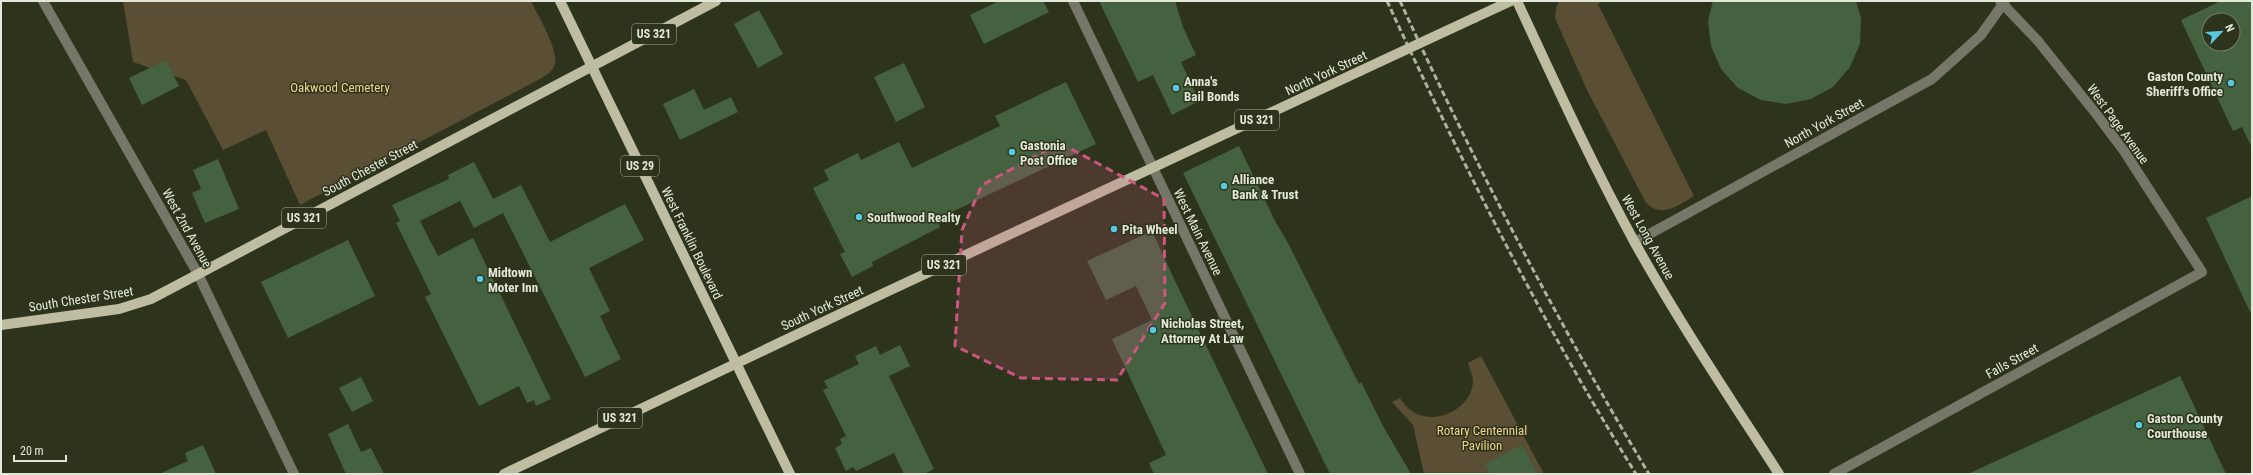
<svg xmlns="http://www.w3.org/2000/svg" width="2253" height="475" font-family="'Roboto Condensed',sans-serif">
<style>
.green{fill:#5a4e34}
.building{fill:#456240;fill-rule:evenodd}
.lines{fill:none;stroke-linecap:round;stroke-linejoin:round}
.minor{stroke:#777769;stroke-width:10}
.major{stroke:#bebca1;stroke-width:10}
.rail{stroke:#abb29f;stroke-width:3;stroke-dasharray:6 3;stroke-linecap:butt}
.major-bridge{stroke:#bebca1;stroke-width:10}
.marked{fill:#cc5680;fill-opacity:0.2;stroke:#cc5680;stroke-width:3;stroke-dasharray:8 5;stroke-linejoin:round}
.poi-dot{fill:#58c9e3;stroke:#2d341b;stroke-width:1.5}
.labels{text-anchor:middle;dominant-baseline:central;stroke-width:3;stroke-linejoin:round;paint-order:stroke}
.shield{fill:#2d341b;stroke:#acb29f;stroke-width:1}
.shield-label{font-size:12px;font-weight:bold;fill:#e2e8d8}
.street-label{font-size:13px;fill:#e2e8d8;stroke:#2d341b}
.poi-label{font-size:13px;font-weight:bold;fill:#e2e8d8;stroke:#2d341b;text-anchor:start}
.park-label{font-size:13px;fill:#f2d28e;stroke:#2d341b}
</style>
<rect width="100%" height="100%" fill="#2d341b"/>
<!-- green -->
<g class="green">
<path d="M 123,1 L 531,1 C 538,16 558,48 555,64 C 553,72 546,75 540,79 L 300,205 L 266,130 L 223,150 L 186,80 L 133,62 Z"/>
<path d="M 1559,1 L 1602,1 L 1598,4 L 1694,196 C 1678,206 1662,218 1646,203 L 1587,90 L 1555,18 L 1556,8 Z"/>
<path d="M 1481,356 L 1544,474 L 1424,474 L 1413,425 L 1392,402 L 1400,398 C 1404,404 1408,409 1415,413 C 1438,425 1472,408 1473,381 C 1473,375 1469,368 1468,363 Z"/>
</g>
<!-- building -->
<g class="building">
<path d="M 999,1 L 1043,1 L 1049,12 L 984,44 L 970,15 Z"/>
<path d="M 1099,1 L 1175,1 L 1183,27 L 1196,55 L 1181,62 L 1199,101 L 1172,115 L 1153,75 L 1138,82 Z"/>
<path d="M 1713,1 L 1856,1 L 1861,18 L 1860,44 L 1850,67 L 1833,87 L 1811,99 L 1786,104 L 1761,100 L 1738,88 L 1721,69 L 1711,46 L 1708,21 Z"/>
<path d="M 2221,1 L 2252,1 L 2252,148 L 2242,127 L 2233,131 L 2181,20 ZM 2209,20 L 2233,20 L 2233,44 L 2209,44 Z"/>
<path d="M 759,10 L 783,54 L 758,68 L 734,24 Z"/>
<path d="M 166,60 L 179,86 L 142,105 L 129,78 Z"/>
<path d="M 904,63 L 925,107 L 896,122 L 874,77 Z"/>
<path d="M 1066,82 L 1096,144 L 937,219 L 940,227 L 872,262 L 873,266 L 852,277 L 840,254 L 845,252 L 813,188 L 829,180 L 824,170 L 858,153 L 861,160 L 899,142 L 912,168 L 1000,126 L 995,116 Z"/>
<path d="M 694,89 L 704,110 L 731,97 L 738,112 L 680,140 L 663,104 Z"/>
<path d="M 1239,146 L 1275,221 L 1288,243 L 1359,384 L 1361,382 L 1383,426 L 1411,474 L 1330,474 L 1183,173 Z"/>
<path d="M 218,159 L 239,209 L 205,223 L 192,193 L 201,189 L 193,170 Z"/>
<path d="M 474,162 L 493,199 L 521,185 L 550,242 L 625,204 L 644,240 L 589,268 L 610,311 L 600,316 L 621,359 L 585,377 L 503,213 L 474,228 L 460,201 L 420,221 L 438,256 L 473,238 L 551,399 L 536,406 L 534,400 L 527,403 L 519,386 L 479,406 L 425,297 L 431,294 L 396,223 L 400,221 L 392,205 L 449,179 L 448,175 Z"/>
<path d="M 2252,196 L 2252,316 L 2206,218 Z"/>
<path d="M 1152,231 L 1176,283 L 1268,474 L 1154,474 L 1149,463 L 1166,455 L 1112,339 L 1152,320 L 1136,286 L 1106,300 L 1087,261 Z"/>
<path d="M 348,240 L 375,296 L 288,338 L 261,282 Z"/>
<path d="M 900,345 L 910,366 L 889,376 L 934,469 L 924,474 L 904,474 L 894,453 L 856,471 L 853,467 L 846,471 L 835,448 L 842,444 L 840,439 L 846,436 L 823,390 L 828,388 L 824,381 L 859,364 L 855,356 L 876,346 L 880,355 Z"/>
<path d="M 2180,376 L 2226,474 L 1968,474 Z"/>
<path d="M 361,377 L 373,401 L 352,412 L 339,388 Z"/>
<path d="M 348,424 L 361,452 L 371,448 L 384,474 L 346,474 L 328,434 Z"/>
<path d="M 203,445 L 216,474 L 159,474 L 188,461 L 185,453 Z"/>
<path d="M 1522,445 L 1537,474 L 1490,474 L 1485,464 Z"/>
</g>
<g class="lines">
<!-- minor -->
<g class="minor">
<path d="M 43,1 L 198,274 L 294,474"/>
<path d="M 1073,1 L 1300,474"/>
<path d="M 1635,242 L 1932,79 L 1981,35 L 2005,1"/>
<path d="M 1834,474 L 2202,272 L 2124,151 L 2097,115 L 2038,41 L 2000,1"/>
</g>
<!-- major -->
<g class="major">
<path d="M 560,1 L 790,474"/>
<path d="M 1517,1 C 1555,83 1592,164 1635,243 C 1679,322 1730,398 1779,474"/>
<path d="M 1474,18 L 1511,1"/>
<path d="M 1,325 L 119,309 L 151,299 L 716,1"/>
<path d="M 504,474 L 882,294 L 1360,71"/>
</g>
<!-- rail -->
<g class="rail">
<path d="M 1387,1 C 1462,163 1542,323 1636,474"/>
<path d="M 1400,1 C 1474,163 1557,321 1649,474"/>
</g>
<!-- major-bridge -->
<path class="major-bridge" d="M 1360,71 L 1474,18"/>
</g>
<!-- marked area -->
<path class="marked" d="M 1060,143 L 1164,199 L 1165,303 L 1117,380 L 1021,378 L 955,346 L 962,230 L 982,185 Z"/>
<!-- markers -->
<g class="poi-dot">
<circle cx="2231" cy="83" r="4"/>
<circle cx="1176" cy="88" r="4"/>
<circle cx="1012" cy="152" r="4"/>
<circle cx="1224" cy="186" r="4"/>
<circle cx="859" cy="217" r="4"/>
<circle cx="1114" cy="229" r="4"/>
<circle cx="480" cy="279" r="4"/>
<circle cx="1153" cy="330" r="4"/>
<circle cx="2139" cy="425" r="4"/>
</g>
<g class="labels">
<!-- shield labels -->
<g class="shield">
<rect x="632" y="24" width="44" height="20" rx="3"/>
<rect x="1235" y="110" width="44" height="20" rx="3"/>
<rect x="621" y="156" width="38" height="20" rx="3"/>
<rect x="282" y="208" width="44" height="20" rx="3"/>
<rect x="922" y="255" width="44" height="20" rx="3"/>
<rect x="598" y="408" width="44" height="20" rx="3"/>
</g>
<g class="shield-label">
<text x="654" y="34">US 321</text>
<text x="1257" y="120">US 321</text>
<text x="640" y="166">US 29</text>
<text x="304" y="218">US 321</text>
<text x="944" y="265">US 321</text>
<text x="620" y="418">US 321</text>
</g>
<!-- street labels -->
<g class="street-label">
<text transform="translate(1326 73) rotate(-25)">North York Street</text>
<text transform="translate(1824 123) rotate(-29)">North York Street</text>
<text transform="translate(2118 124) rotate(54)">West Page Avenue</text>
<text transform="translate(370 168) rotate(-28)">South Chester Street</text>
<text transform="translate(187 228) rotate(61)">West 2nd Avenue</text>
<text transform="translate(1198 232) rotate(64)">West Main Avenue</text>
<text transform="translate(1648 237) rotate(61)">West Long Avenue</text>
<text transform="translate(692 243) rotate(64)">West Franklin Boulevard</text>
<text transform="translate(81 299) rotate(-9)">South Chester Street</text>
<text transform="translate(822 308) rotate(-25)">South York Street</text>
<text transform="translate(2012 361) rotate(-29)">Falls Street</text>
</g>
<!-- poi labels -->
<g class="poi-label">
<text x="2223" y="76" text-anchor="end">Gaston County<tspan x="2223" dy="15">Sheriff's Office</tspan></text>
<text x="1184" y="81">Anna's<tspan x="1184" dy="15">Bail Bonds</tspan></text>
<text x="1020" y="145">Gastonia<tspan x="1020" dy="15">Post Office</tspan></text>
<text x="1232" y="179">Alliance<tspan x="1232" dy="15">Bank &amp; Trust</tspan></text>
<text x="867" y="217">Southwood Realty</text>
<text x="1122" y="229">Pita Wheel</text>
<text x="488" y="272">Midtown<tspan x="488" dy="15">Moter Inn</tspan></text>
<text x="1161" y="323">Nicholas Street,<tspan x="1161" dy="15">Attorney At Law</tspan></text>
<text x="2147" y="418">Gaston County<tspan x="2147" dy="15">Courthouse</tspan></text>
</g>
<!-- park labels -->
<g class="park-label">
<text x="340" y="87">Oakwood Cemetery</text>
<text x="1482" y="430">Rotary Centennial<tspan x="1482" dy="15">Pavilion</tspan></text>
</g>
</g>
<!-- border -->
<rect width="2253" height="475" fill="none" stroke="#e2e8d8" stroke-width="4"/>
<!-- north arrow -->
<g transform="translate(2221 32) rotate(65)"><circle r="19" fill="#2d341b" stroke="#757c67"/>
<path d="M0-3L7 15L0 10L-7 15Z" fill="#58c9e3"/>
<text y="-6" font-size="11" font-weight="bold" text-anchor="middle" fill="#e2e8d8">N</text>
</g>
<!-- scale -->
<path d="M14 455v6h52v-6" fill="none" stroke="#e2e8d8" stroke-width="2"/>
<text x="20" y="455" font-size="12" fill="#e2e8d8" stroke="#2d341b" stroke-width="3" paint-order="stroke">20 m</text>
</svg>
